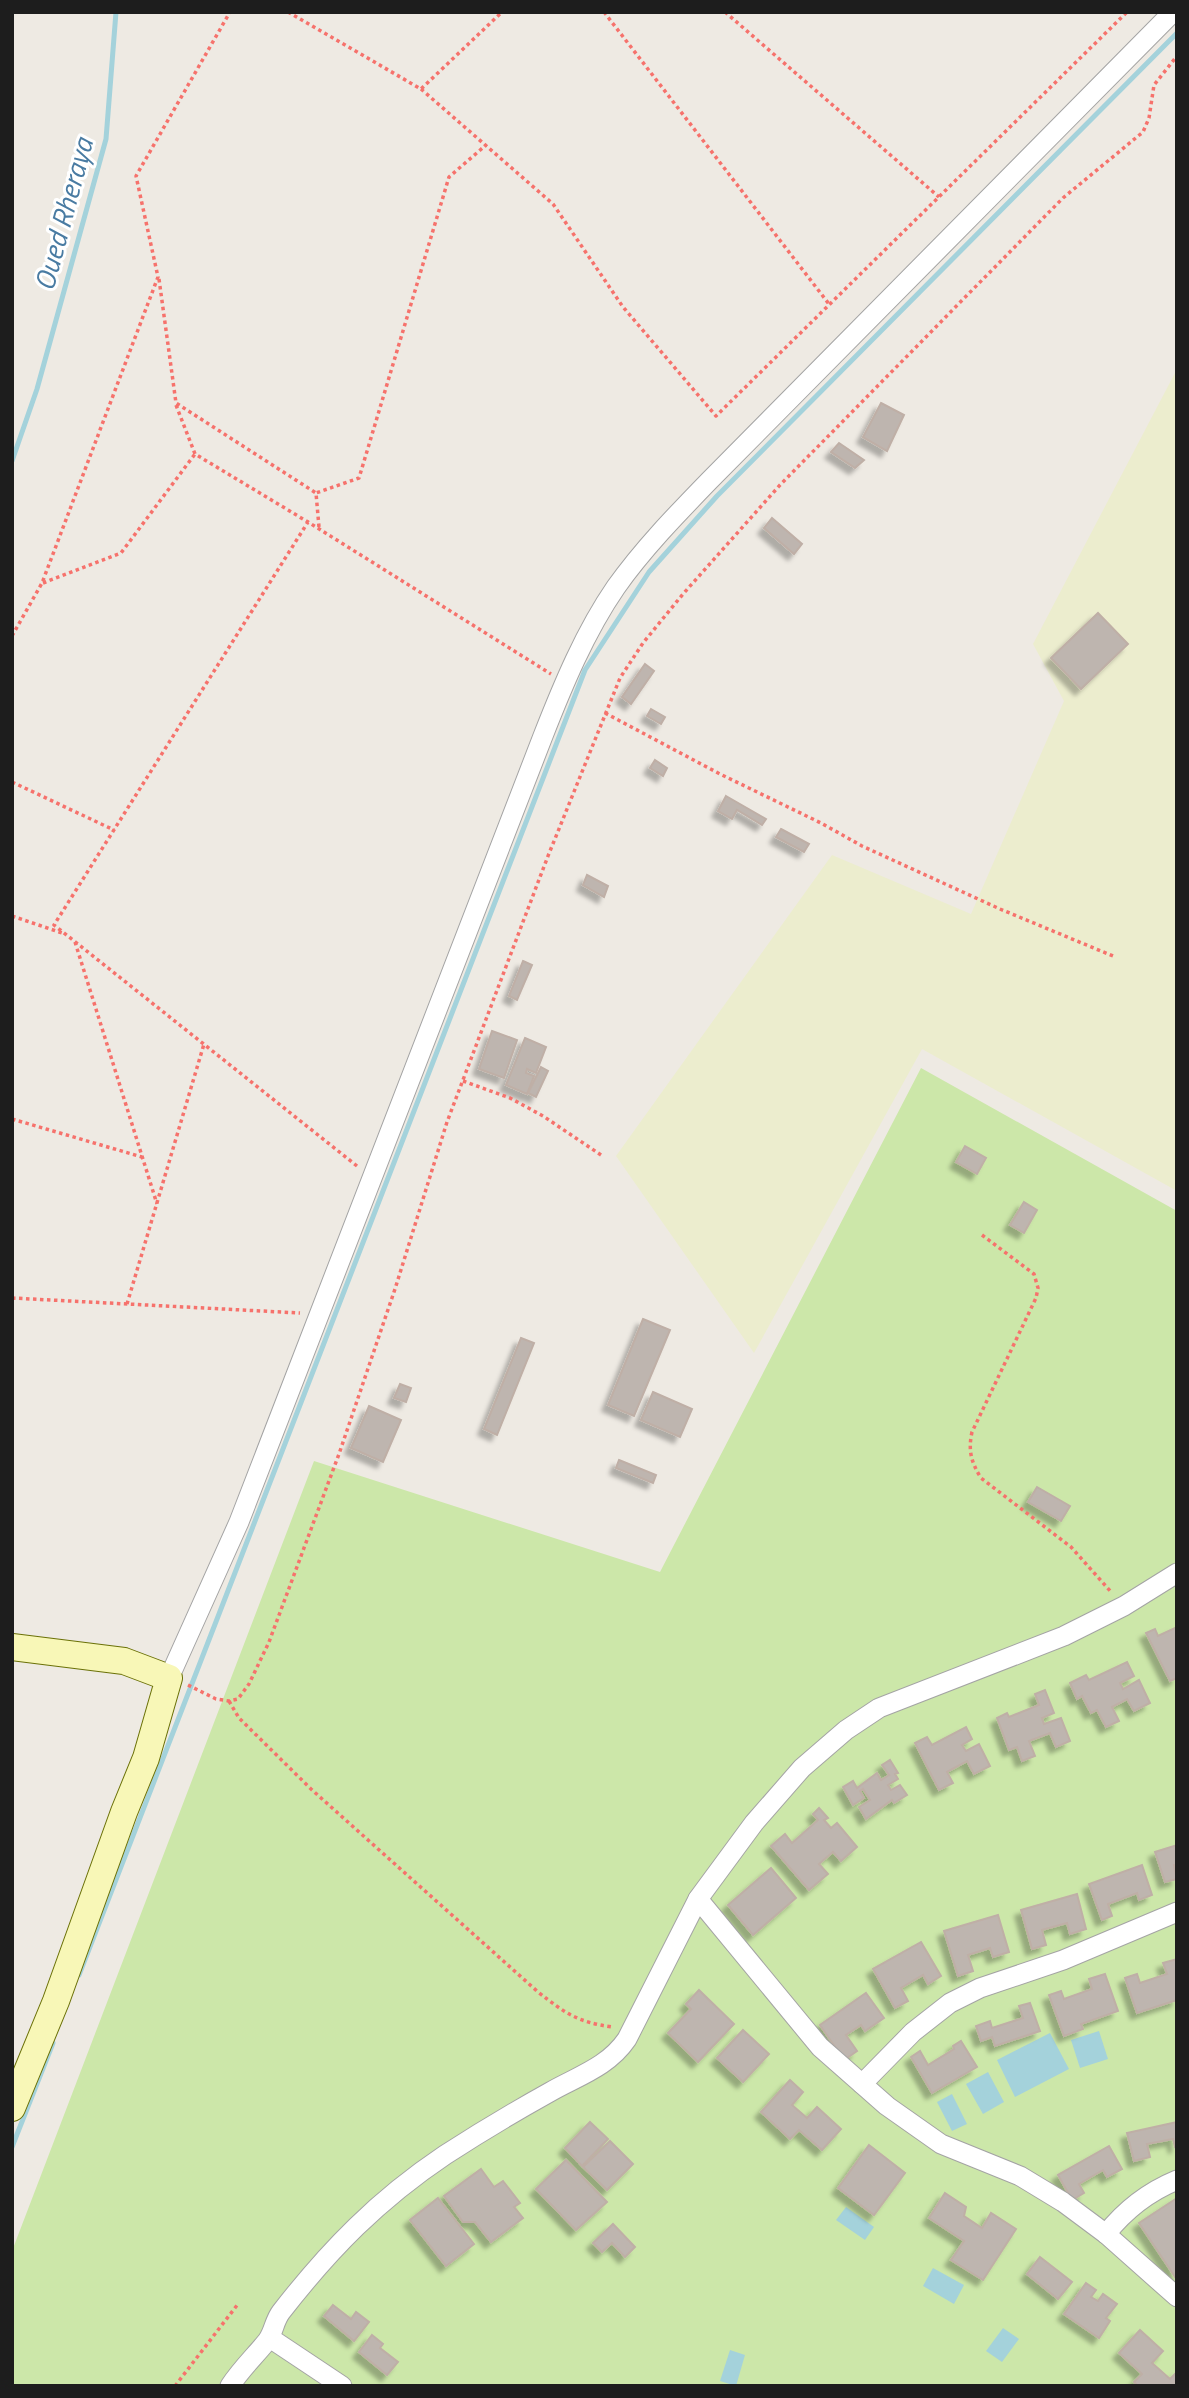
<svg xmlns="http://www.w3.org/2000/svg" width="1189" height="2398" font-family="'Titillium Web',sans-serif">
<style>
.farmland{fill:#ecedce}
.grass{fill:#cce7a9}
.water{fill:#a4d2db}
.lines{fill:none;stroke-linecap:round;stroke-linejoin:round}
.stream{stroke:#a4d2db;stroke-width:5}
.building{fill:#beb5af;stroke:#bfafa6;stroke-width:2;filter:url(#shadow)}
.street-casing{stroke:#a4a4a4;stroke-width:21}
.secondary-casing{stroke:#6b7107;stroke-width:28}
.path{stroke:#f6726c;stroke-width:3.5;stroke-dasharray:3.5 3.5;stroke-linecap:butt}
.street{stroke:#fff;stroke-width:19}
.secondary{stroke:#f8f7b7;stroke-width:26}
.labels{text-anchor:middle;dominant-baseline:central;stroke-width:6;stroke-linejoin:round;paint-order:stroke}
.water-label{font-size:28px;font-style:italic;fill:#497ba2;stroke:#fff}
</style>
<defs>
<filter id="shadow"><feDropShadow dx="-6" dy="6" stdDeviation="2" flood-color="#0004"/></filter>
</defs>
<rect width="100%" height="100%" fill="#eeeae3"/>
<!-- farmland -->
<path class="farmland" d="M 1177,369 L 1177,1191 L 922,1049 L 754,1353 L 616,1156 L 832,855 L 971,914 L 1064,701 L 1033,644 Z"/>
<!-- grass -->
<path class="grass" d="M 921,1068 L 1177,1211 L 1177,2386 L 12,2386 L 12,2251 L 314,1461 L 660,1572 Z"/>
<!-- water -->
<g class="water">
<path d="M 1099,2031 L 1108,2059 L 1080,2068 L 1071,2040 Z"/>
<path d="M 1050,2033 L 1069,2069 L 1015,2097 L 997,2060 Z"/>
<path d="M 988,2072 L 1004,2102 L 983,2114 L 966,2084 Z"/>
<path d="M 952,2094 L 967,2124 L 952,2131 L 937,2102 Z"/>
<path d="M 846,2207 L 874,2227 L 865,2240 L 836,2220 Z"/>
<path d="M 933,2268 L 964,2285 L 954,2304 L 923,2286 Z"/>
<path d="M 1003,2328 L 1019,2339 L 1002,2362 L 986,2351 Z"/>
<path d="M 730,2350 L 745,2355 L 736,2386 L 720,2381 Z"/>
</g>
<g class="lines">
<!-- stream -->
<g class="stream">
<path d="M 12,461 L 37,389 L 106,139 L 116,12"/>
<path d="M 79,1975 L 585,670 L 649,572 L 717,496 L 1177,33"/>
<path d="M 12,2147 L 53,2043"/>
</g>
</g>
<!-- building -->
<g class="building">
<path d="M 881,403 L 904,415 L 887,451 L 863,437 Z"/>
<path d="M 839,443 L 864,460 L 855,468 L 831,452 Z"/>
<path d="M 772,518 L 802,544 L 794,554 L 764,528 Z"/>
<path d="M 1098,613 L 1128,644 L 1081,689 L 1051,658 Z"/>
<path d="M 645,664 L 654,671 L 631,704 L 622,697 Z"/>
<path d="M 651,709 L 665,717 L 661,724 L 647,716 Z"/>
<path d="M 655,760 L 667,768 L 663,776 L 650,768 Z"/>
<path d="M 726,796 L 766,819 L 762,825 L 737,810 L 732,819 L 718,811 Z"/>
<path d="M 781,829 L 809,844 L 804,852 L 776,837 Z"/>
<path d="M 587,875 L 608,886 L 604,897 L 583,885 Z"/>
<path d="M 523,961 L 532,965 L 517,1000 L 509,996 Z"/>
<path d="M 492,1031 L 517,1040 L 504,1078 L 479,1069 Z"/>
<path d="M 525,1038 L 546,1047 L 536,1073 L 527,1069 L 526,1073 L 534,1076 L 527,1094 L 506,1085 Z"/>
<path d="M 541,1067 L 548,1071 L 536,1097 L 528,1093 Z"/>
<path d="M 965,1146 L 986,1158 L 977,1174 L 956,1162 Z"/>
<path d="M 1024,1202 L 1037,1210 L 1024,1233 L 1010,1225 Z"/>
<path d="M 643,1319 L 670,1330 L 634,1416 L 608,1405 Z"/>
<path d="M 521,1338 L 534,1343 L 497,1435 L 484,1429 Z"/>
<path d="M 400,1384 L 411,1388 L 406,1402 L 394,1398 Z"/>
<path d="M 653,1392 L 692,1409 L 680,1437 L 641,1420 Z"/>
<path d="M 369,1406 L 401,1420 L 383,1462 L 351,1448 Z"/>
<path d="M 619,1460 L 656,1475 L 653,1483 L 616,1468 Z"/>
<path d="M 1037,1487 L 1070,1506 L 1061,1521 L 1028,1502 Z"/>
<path d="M 1177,1627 L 1177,1678 L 1170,1681 L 1146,1633 L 1155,1629 L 1158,1636 Z"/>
<path d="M 1127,1662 L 1134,1676 L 1120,1683 L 1123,1689 L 1139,1680 L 1150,1703 L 1134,1711 L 1127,1699 L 1112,1707 L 1119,1721 L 1106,1727 L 1097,1710 L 1091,1713 L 1082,1696 L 1077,1699 L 1070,1683 L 1086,1675 L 1089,1680 Z"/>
<path d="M 1045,1690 L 1054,1713 L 1042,1718 L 1044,1724 L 1061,1718 L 1070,1741 L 1056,1747 L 1050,1733 L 1029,1741 L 1035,1756 L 1022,1761 L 1017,1747 L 1009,1750 L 997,1718 L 1007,1713 L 1009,1717 L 1039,1705 L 1035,1694 Z"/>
<path d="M 966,1727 L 972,1739 L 962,1745 L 966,1751 L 979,1744 L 990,1766 L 974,1774 L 967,1761 L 947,1772 L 953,1783 L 939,1790 L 915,1743 L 927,1737 L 932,1745 Z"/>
<path d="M 890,1760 L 898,1773 L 895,1774 L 898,1779 L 888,1785 L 891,1790 L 900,1785 L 907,1795 L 894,1803 L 892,1800 L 866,1819 L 859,1807 L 870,1800 L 863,1789 L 860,1791 L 864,1798 L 853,1805 L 843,1787 L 853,1781 L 857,1788 L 877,1773 L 881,1780 L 889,1775 L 882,1765 Z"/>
<path d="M 819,1808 L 828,1818 L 824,1820 L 831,1828 L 837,1823 L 857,1847 L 841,1861 L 833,1852 L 819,1864 L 828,1874 L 809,1890 L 771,1846 L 785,1834 L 792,1843 L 818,1820 L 813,1814 Z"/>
<path d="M 1177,1845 L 1177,1865 L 1174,1865 L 1177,1879 L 1165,1882 L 1155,1852 Z"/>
<path d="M 1142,1865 L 1152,1895 L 1139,1900 L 1137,1893 L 1108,1904 L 1112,1916 L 1102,1920 L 1089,1884 Z"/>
<path d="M 771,1868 L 796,1898 L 753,1935 L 728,1905 Z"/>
<path d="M 1077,1894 L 1086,1929 L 1070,1934 L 1067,1923 L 1042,1930 L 1046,1945 L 1032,1949 L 1021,1910 Z"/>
<path d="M 998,1915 L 1009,1952 L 993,1957 L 990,1948 L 968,1955 L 973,1971 L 958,1976 L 944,1931 Z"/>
<path d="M 921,1942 L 941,1976 L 928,1984 L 923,1975 L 901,1988 L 908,2001 L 895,2008 L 873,1969 Z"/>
<path d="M 1177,1959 L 1177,2000 L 1137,2013 L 1125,1978 L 1137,1974 L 1140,1983 L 1167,1974 L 1163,1963 Z"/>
<path d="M 1105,1974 L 1118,2011 L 1081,2024 L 1083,2029 L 1064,2036 L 1049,1995 L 1061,1991 L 1064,1999 L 1092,1989 L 1089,1979 Z"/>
<path d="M 699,1990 L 734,2024 L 698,2062 L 668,2033 L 691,2009 L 686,2004 Z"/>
<path d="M 866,1993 L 884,2018 L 865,2031 L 861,2025 L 846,2035 L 857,2051 L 844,2060 L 820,2025 Z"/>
<path d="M 1030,2003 L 1040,2031 L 995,2046 L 992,2037 L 981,2041 L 976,2026 L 990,2021 L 992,2028 L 1023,2018 L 1019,2006 Z"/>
<path d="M 743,2030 L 769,2054 L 743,2082 L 717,2058 Z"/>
<path d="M 961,2041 L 977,2067 L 932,2093 L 911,2057 L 920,2051 L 928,2065 L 954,2049 L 953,2046 Z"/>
<path d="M 790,2080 L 803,2092 L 792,2105 L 807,2118 L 817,2107 L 841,2129 L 822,2150 L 799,2130 L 790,2139 L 761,2112 Z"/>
<path d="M 590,2122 L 608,2139 L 582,2166 L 565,2148 Z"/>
<path d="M 1177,2122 L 1177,2146 L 1175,2147 L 1173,2139 L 1147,2144 L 1150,2157 L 1134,2161 L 1127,2133 Z"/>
<path d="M 610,2141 L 633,2164 L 607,2190 L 583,2167 Z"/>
<path d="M 869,2145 L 905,2173 L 874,2215 L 838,2188 Z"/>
<path d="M 1109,2146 L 1122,2169 L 1107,2177 L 1103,2170 L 1079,2184 L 1084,2193 L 1072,2200 L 1058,2175 Z"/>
<path d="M 566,2160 L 607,2202 L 576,2230 L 536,2189 Z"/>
<path d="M 481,2169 L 494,2187 L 503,2181 L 520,2203 L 514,2207 L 523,2218 L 491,2242 L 475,2222 L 463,2222 L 444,2196 Z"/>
<path d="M 945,2193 L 966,2207 L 964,2216 L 982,2228 L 991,2213 L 1016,2229 L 983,2280 L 951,2260 L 964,2241 L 929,2218 Z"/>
<path d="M 438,2198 L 474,2244 L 446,2266 L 410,2220 Z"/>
<path d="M 1177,2198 L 1177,2280 L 1139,2223 Z"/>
<path d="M 613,2224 L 635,2247 L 625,2257 L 612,2243 L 602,2252 L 593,2243 Z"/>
<path d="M 1040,2257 L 1072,2282 L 1058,2299 L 1027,2274 Z"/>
<path d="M 1086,2283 L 1096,2290 L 1091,2297 L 1098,2301 L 1103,2294 L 1117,2304 L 1106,2318 L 1110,2321 L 1099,2338 L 1064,2314 Z"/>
<path d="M 333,2305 L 351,2319 L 356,2312 L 369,2322 L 354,2341 L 324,2316 Z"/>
<path d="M 1140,2330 L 1163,2351 L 1152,2363 L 1170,2379 L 1177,2372 L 1177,2386 L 1138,2386 L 1134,2382 L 1142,2374 L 1119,2353 Z"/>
<path d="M 372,2335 L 383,2344 L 380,2348 L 398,2362 L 387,2375 L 359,2352 Z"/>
</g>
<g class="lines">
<!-- street casing -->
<g class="street-casing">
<g id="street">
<path d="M 169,1678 L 239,1522 L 543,736 C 563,685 585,632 616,587 C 643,549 676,515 709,481 L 1173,12"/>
<path d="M 698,1899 L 820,2047 L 887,2106 L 941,2144 L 1020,2176 L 1063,2202 L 1106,2234 L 1177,2297"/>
<path d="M 862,2084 L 913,2032 L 950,2003 L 980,1988 L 1063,1960 L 1177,1912"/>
<path d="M 1106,2234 C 1125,2210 1148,2192 1177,2180"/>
<path d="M 270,2338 L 342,2386"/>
<path d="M 230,2386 C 241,2369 255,2356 267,2341 C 274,2332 274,2321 281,2312 C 330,2249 378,2200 445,2155 C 479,2133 514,2112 550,2092 C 578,2076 608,2067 627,2039 L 698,1899 L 754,1823 L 802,1768 L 846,1730 L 879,1708 L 1064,1636 L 1124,1606 L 1177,1573"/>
</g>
</g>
<!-- secondary casing -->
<g class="secondary-casing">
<path id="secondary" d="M 12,1647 L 124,1661 L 169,1678 L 146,1758 L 124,1812 L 56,2001 L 12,2108"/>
</g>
<!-- path -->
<g class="path">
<path d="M 288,12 L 421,89 L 502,12"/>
<path d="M 604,12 L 829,304"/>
<path d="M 725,12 L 939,197"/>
<path d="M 421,89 L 553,204 L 623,307 L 716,416 L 1127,12"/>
<path d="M 159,279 L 176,403 L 316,493"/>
<path d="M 176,405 L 195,454 L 308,522"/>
<path d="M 319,527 L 316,493 L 359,478 L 449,177 L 486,145"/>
<path d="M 43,583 L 121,553 L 195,454"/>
<path d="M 12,636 L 42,583 L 158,277 L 136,176 L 230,12"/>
<path d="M 605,713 L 720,774 L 821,823 L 862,846 L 1000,909 L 1113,956"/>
<path d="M 12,782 L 114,830"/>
<path d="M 12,916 L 62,933"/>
<path d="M 75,942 L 157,1204"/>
<path d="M 463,1081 L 510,1098 L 543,1116 L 601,1155"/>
<path d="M 12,1119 L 142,1157"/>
<path d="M 357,1166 L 54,925 L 308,522 L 551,674"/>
<path d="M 982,1235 L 1034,1274 L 1038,1288 L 1036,1298 L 972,1432 C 968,1450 971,1462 981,1478 L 1071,1547 L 1112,1593"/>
<path d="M 12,1298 L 300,1313"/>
<path d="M 127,1304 L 204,1044"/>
<path d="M 188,1685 L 216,1699 L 229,1701 L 238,1699 L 249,1684 L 269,1642 L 339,1454 L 395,1289 L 447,1122 L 548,856 L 620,678 L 643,643 L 683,594 L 780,485 L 1063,198 L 1143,132 L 1149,118 L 1154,85 L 1177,56"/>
<path d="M 229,1701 L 239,1718 L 311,1789 L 538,1992 C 565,2013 577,2022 612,2027"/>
<path d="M 175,2386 L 238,2304"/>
</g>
<!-- street -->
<use href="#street" class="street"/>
<!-- secondary -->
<use href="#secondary" class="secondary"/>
</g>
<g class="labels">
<!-- water labels -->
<g class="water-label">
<text transform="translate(63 214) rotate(-75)">Oued Rheraya</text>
</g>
</g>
<!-- border -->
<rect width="1189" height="2398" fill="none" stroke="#1d1d1d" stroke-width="28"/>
</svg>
